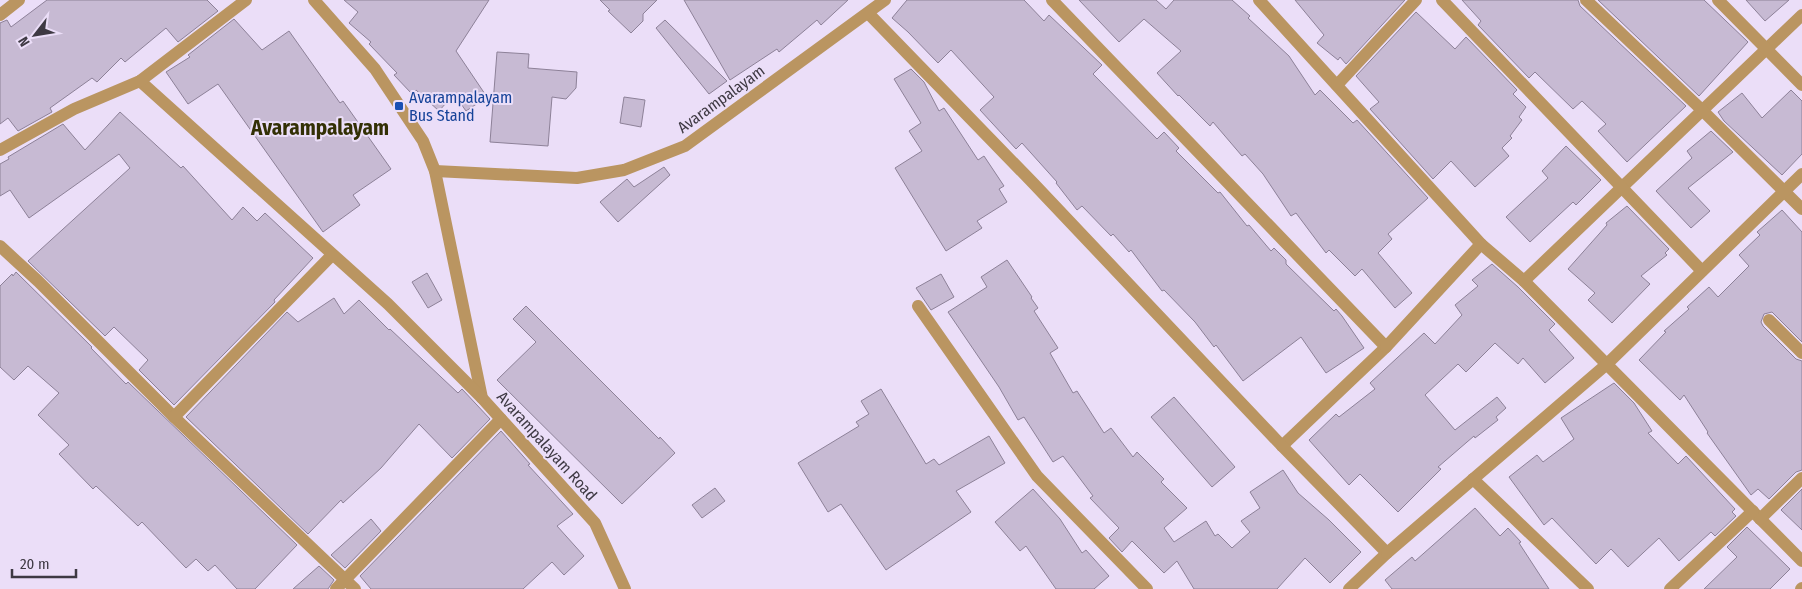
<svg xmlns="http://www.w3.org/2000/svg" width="1802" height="589" font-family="'Fira Sans Condensed',sans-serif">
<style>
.building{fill:#c7bad3;stroke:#8d8198}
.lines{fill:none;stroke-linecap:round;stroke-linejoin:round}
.minor{stroke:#ba9561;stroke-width:12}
.tertiary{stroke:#ba9561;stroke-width:12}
.transit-dot{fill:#1a4fb4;stroke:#ebdef8;stroke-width:2}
.labels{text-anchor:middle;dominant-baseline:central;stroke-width:4;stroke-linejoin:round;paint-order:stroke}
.transit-label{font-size:16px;fill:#164399;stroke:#ebdef8;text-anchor:start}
.street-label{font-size:16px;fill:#3e3943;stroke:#ebdef8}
.district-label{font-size:21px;font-weight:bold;fill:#333005;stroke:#ebdef8}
</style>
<rect width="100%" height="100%" fill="#ebdef8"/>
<!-- building -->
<g class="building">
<path d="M 47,0 L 207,0 L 218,11 L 178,42 L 166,28 L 125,62 L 121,58 L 97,82 L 92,78 L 50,108 L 52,112 L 18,131 L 8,118 L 0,124 L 0,23 L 7,20 L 11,27 Z"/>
<path d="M 344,0 L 489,0 L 456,51 L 487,97 L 466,111 L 454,94 L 439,111 L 416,90 L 412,94 L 394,75 L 397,73 L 369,44 L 371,42 L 349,23 L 358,12 Z"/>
<path d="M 600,0 L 657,0 L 643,14 L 643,21 L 631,33 L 608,11 L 610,10 Z"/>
<path d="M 684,0 L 848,0 L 821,25 L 817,20 L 779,52 L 777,49 L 730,80 Z"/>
<path d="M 907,0 L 1024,0 L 1044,21 L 1049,15 L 1102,65 L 1093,74 L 1157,139 L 1164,132 L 1179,148 L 1176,151 L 1218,193 L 1220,192 L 1247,226 L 1249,225 L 1271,251 L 1274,248 L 1286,260 L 1286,264 L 1334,311 L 1336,309 L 1342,316 L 1364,348 L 1326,373 L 1301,337 L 1243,381 L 1216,345 L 1214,347 L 1195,322 L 1164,290 L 1162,291 L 1131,250 L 1129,252 L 1113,234 L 1111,236 L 1082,206 L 1077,210 L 1056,183 L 1057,182 L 1022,143 L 1016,149 L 980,110 L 994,97 L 951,50 L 938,63 L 908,32 L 892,18 Z"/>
<path d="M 1079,0 L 1156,0 L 1166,9 L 1174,0 L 1232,0 L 1250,16 L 1248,18 L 1289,56 L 1315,95 L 1320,90 L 1353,123 L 1357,120 L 1428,198 L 1388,234 L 1392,239 L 1378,253 L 1412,293 L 1395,308 L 1362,269 L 1355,276 L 1329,250 L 1326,253 L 1296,213 L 1291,216 L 1263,174 L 1245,154 L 1242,156 L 1213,122 L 1210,126 L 1179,95 L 1178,96 L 1157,73 L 1181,51 L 1144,19 L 1119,42 Z"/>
<path d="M 1295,0 L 1405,0 L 1346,64 L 1340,57 L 1338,60 L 1317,43 L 1324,35 Z"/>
<path d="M 1462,0 L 1578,0 L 1580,6 L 1686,106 L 1627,162 L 1598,131 L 1606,124 L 1582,101 L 1573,109 L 1535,72 L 1529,78 L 1478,25 L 1481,21 Z"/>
<path d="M 1598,0 L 1704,0 L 1748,42 L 1699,96 Z"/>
<path d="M 1746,0 L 1789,0 L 1765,21 Z"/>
<path d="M 1416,12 L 1455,49 L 1466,37 L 1517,90 L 1513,94 L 1526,107 L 1519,117 L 1522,120 L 1510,136 L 1512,138 L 1502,148 L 1509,156 L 1475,187 L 1451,161 L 1433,179 L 1370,109 L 1379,102 L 1356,76 Z"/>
<path d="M 234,19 L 262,50 L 289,31 L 340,103 L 343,101 L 391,169 L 353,195 L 360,205 L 323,232 L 218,84 L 188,104 L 166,72 L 190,57 L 188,55 Z"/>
<path d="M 665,20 L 727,81 L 709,94 L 656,28 Z"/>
<path d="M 497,52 L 529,54 L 528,68 L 577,72 L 576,88 L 566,99 L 552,97 L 548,146 L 490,142 Z"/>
<path d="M 911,69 L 924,82 L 939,111 L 944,108 L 978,160 L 984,156 L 1004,186 L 999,189 L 1007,202 L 977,221 L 982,228 L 946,251 L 895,168 L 922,151 L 909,131 L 921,123 L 894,79 Z"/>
<path d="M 1791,90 L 1802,101 L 1802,154 L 1782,175 L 1724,121 L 1718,112 L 1742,93 L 1762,118 Z"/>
<path d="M 624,97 L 645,100 L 641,127 L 620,123 Z"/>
<path d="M 120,112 L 181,168 L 183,166 L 232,220 L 243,207 L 257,221 L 265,213 L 313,258 L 274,300 L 275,302 L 174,405 L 139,370 L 148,360 L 114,327 L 105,336 L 28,261 L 130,168 L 119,154 L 29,218 L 10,190 L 0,196 L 0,164 L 9,159 L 8,157 L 63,124 L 85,150 Z"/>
<path d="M 1711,131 L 1733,152 L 1688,188 L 1710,211 L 1691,228 L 1656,191 L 1692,158 L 1687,151 Z"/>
<path d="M 1566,146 L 1601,180 L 1576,205 L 1573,202 L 1530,242 L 1506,217 L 1548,178 L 1542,171 Z"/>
<path d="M 664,167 L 670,175 L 618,222 L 600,202 L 627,179 L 634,187 Z"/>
<path d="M 1627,206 L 1669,249 L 1665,253 L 1667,255 L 1641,276 L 1650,284 L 1612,323 L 1588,300 L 1595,293 L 1568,269 L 1607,225 L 1606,223 Z"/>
<path d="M 1782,210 L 1802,232 L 1802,342 L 1772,312 L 1764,314 L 1761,322 L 1763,326 L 1796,359 L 1802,361 L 1802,470 L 1796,472 L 1769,499 L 1758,489 L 1751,495 L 1707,433 L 1708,432 L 1684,395 L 1680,400 L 1639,360 L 1666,332 L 1664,331 L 1689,309 L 1687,307 L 1709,287 L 1718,297 L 1749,266 L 1739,255 L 1760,235 L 1757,232 Z"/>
<path d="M 1007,260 L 1032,297 L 1031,298 L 1038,308 L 1034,311 L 1058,348 L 1050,353 L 1073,393 L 1077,391 L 1104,433 L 1111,428 L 1133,457 L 1137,452 L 1164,479 L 1161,482 L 1187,508 L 1164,528 L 1174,542 L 1206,521 L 1215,536 L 1218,534 L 1232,548 L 1250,532 L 1241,521 L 1260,508 L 1250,492 L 1283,470 L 1298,493 L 1329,520 L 1361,552 L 1330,583 L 1305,558 L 1277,589 L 1194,589 L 1177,561 L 1164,573 L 1132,541 L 1122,552 L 1109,538 L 1119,528 L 1090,498 L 1093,496 L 1063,456 L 1053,462 L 1024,417 L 1018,420 L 999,387 L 948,312 L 987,287 L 981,277 Z"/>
<path d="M 1492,264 L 1518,287 L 1555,324 L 1549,330 L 1574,358 L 1545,383 L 1523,358 L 1518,364 L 1495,343 L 1466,372 L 1458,364 L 1425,395 L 1455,430 L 1497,397 L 1506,408 L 1496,417 L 1498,420 L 1475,438 L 1474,436 L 1438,467 L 1441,469 L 1398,512 L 1360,474 L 1349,485 L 1309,440 L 1336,414 L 1339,417 L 1375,389 L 1370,383 L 1424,333 L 1435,344 L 1462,315 L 1455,305 L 1478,286 L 1472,280 Z"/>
<path d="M 16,272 L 92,347 L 91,348 L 126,384 L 128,382 L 297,545 L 255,589 L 237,589 L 215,565 L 208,571 L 196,559 L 186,568 L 142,522 L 138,526 L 96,486 L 93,489 L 59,454 L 69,445 L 38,415 L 59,393 L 28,366 L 14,380 L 0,367 L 0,286 L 12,274 L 13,276 Z"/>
<path d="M 427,273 L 442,300 L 428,308 L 412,282 Z"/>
<path d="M 941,274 L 954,297 L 931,310 L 916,288 Z"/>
<path d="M 334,298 L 344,314 L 359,300 L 389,330 L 390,329 L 458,393 L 462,389 L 490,419 L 452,458 L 419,424 L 381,468 L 343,503 L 341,500 L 308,534 L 186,417 L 287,312 L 298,322 Z"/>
<path d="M 526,306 L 659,439 L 660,437 L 675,453 L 622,504 L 497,380 L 536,342 L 513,319 Z"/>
<path d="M 1614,383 L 1634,403 L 1652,431 L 1648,433 L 1678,464 L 1686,456 L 1735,509 L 1732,512 L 1736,516 L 1715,536 L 1711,532 L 1679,561 L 1659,538 L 1628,567 L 1611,549 L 1596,564 L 1552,518 L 1544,525 L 1509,477 L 1537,455 L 1543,462 L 1574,439 L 1561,418 Z"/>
<path d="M 881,389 L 926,464 L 934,459 L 939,465 L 989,436 L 1005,463 L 956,491 L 971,512 L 886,570 L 841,504 L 828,512 L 798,463 L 859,426 L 856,422 L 869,414 L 861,401 Z"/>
<path d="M 1174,397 L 1235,467 L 1212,487 L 1151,417 Z"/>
<path d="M 501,431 L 530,464 L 528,465 L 573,514 L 557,526 L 584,556 L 564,575 L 552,562 L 523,589 L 371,589 L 360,576 Z"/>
<path d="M 715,488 L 725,501 L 702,518 L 692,505 Z"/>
<path d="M 1033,489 L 1060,519 L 1082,553 L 1086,550 L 1109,576 L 1094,589 L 1056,589 L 1026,546 L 1020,551 L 995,522 Z"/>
<path d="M 1802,489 L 1802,530 L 1781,510 Z"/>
<path d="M 1475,508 L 1500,536 L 1508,528 L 1521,542 L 1519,543 L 1549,589 L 1392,589 L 1385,580 L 1412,557 L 1415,561 Z"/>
<path d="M 371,519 L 381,531 L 345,568 L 331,555 Z"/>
<path d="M 1747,527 L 1790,569 L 1770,589 L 1704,589 L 1737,557 L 1727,547 Z"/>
<path d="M 319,566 L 334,580 L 328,589 L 293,589 Z"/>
</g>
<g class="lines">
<!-- minor -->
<g class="minor">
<path d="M 1052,0 L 1386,347 L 1282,446"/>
<path d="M 1259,0 L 1481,244 L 1524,281 L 1802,15"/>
<path d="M 1442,0 L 1702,271"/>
<path d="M 1586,0 L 1703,111 L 1802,209"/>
<path d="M 1718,0 L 1802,85"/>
<path d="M 868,13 L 1034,184 L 1282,446 L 1387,553 L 1349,589"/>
<path d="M 0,15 L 19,0"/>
<path d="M 1337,85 L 1416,0"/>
<path d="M 435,171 L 577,178 L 624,170 L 685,146 L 885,0"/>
<path d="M 0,246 L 38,281 L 174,417 L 355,589"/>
<path d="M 1524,281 L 1802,561"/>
<path d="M 918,306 L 1037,476 L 1147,589"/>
<path d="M 1769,320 L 1802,353"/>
<path d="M 1386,347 L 1481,244"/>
<path d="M 174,417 L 332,255"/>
<path d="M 1473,479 L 1588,589"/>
<path d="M 1760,519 L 1802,478"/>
<path d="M 1387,553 L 1607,364 L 1802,174"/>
<path d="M 336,589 L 501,419"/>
<path d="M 1670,589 L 1753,511"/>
<path d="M 1801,589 L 1802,588"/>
</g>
<!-- tertiary -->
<g class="tertiary">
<path d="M 314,0 L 375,69 L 423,141 L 435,171 L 482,398 L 595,523 L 625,589"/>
<path d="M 140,81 L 388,304 L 482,398"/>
<path d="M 0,150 L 74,109 L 140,81 L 246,0"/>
</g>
</g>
<!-- markers -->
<rect class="transit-dot" x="394" y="101" width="10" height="10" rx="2.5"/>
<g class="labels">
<!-- transit labels -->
<g class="transit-label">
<text x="409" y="97">Avarampalayam<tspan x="409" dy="18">Bus Stand</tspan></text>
</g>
<!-- street labels -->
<g class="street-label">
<text transform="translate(721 99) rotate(-36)">Avarampalayam</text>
<text transform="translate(547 446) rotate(48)">Avarampalayam Road</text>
</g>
<!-- district labels -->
<g class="district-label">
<text x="320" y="128">Avarampalayam</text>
</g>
</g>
<!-- north arrow -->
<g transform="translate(35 35) rotate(239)" stroke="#ebdef8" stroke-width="4" paint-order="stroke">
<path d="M0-4L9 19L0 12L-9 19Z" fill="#3e3943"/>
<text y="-8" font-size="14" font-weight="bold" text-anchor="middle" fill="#3e3943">N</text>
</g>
<!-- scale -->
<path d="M12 569v8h64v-8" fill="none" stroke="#3e3943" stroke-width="2.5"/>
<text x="20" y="569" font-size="15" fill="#3e3943" stroke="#ebdef8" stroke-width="4" paint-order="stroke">20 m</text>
</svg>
